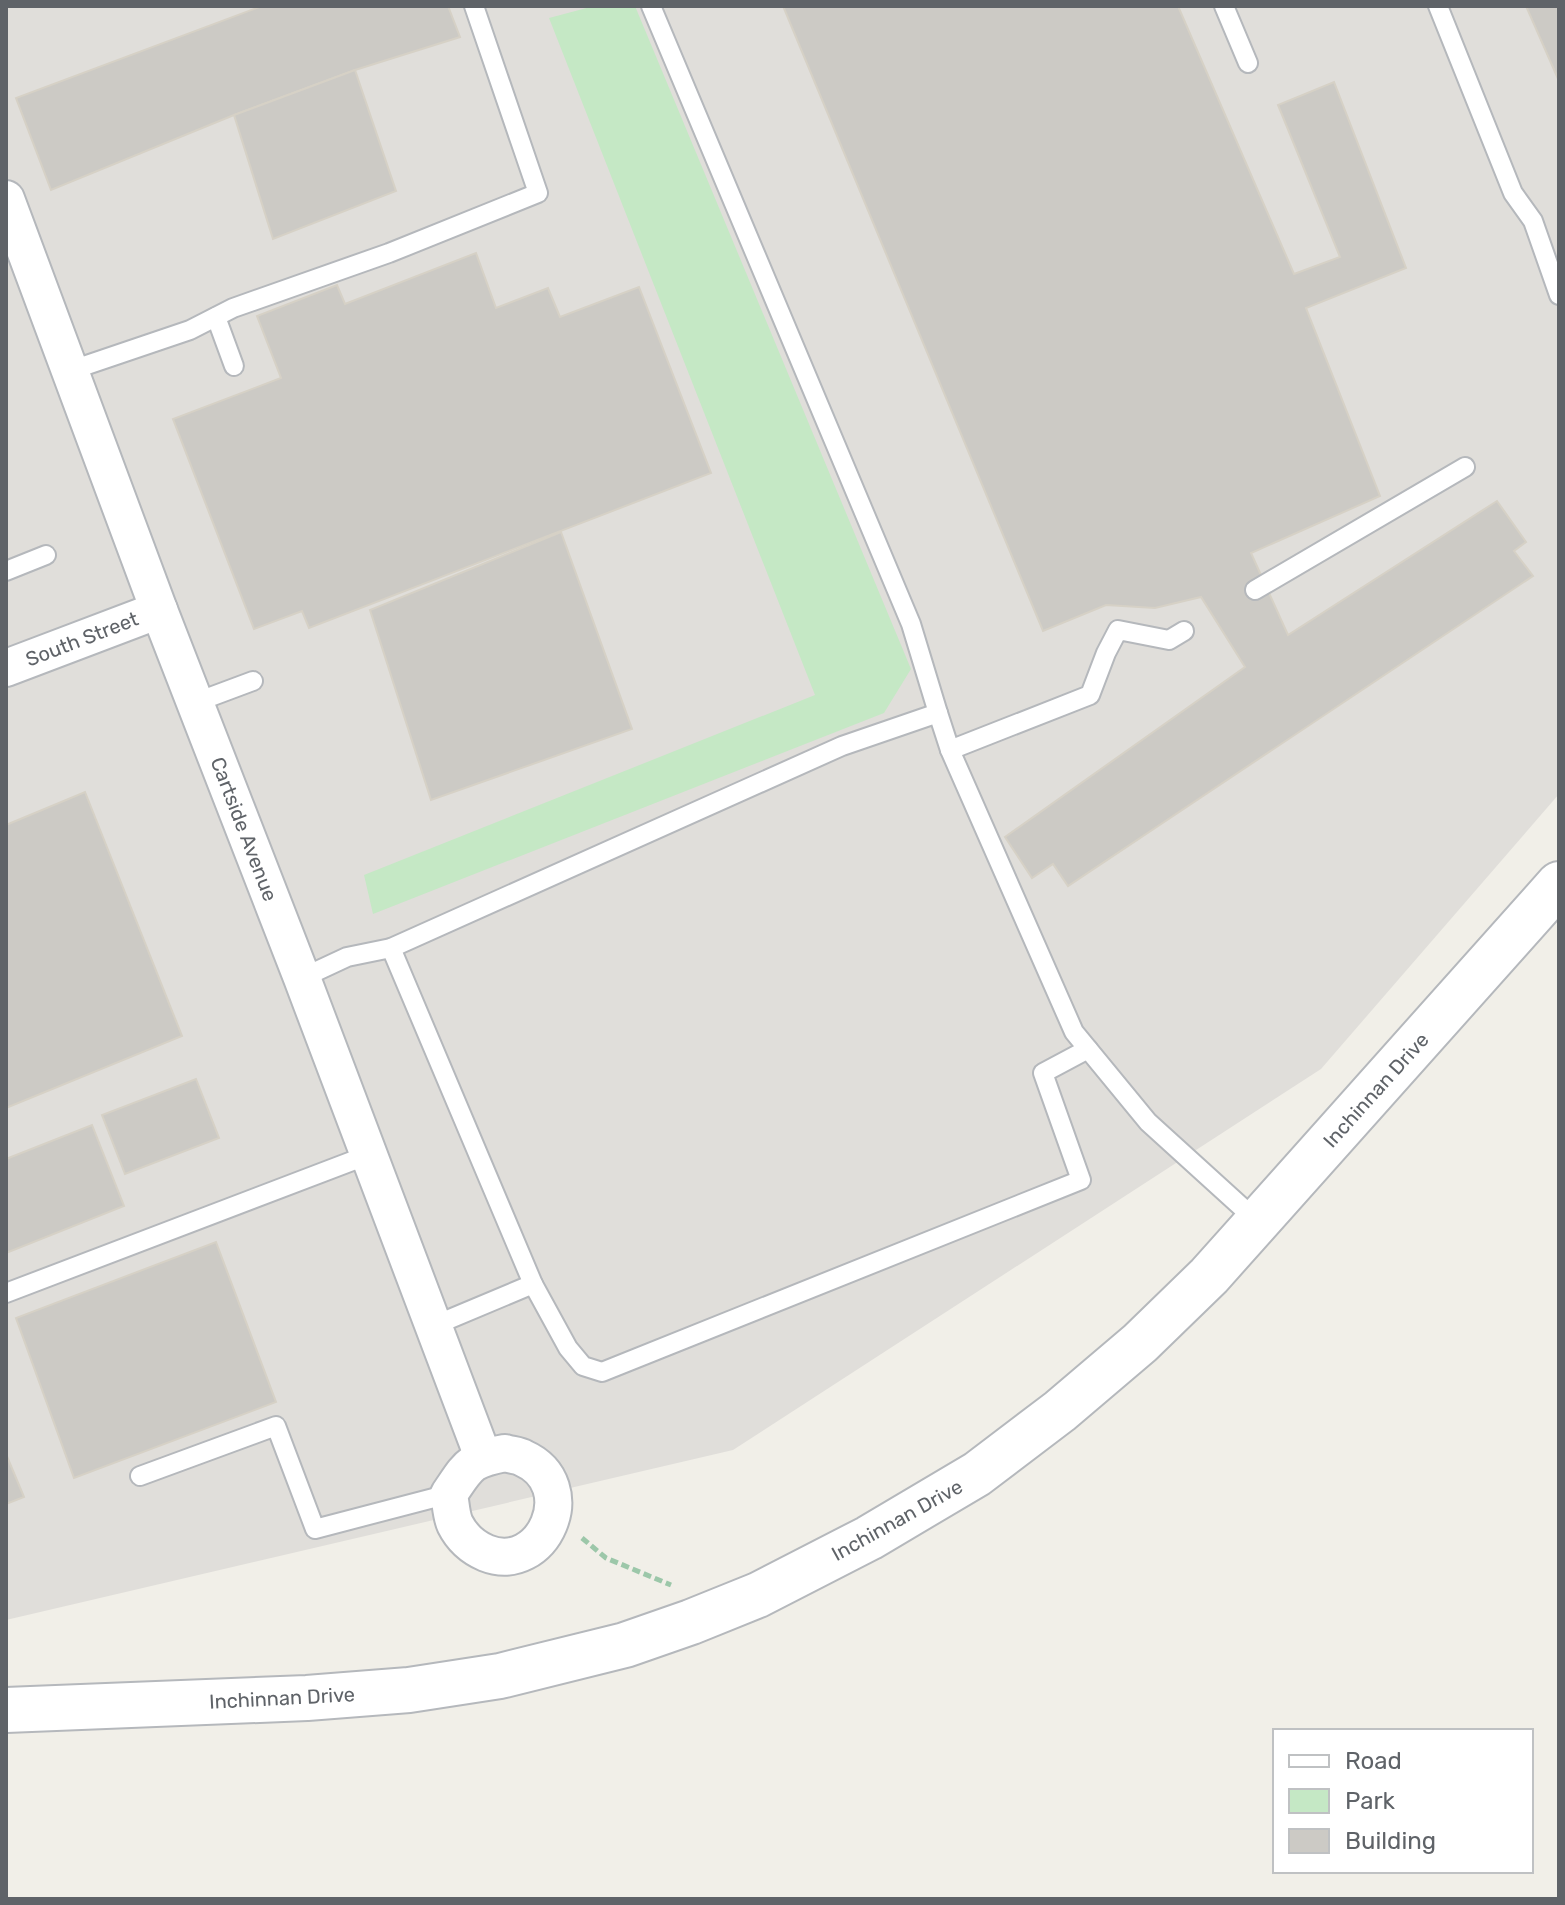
<svg xmlns="http://www.w3.org/2000/svg" width="1565" height="1905" font-family="Rubik,sans-serif">
<style>
.industrial{fill:#e0deda}
.green{fill:#c5e8c5}
.building{fill:#cccac5;stroke:#d6d1c6;stroke-width:2}
.lines{fill:none;stroke-linecap:round;stroke-linejoin:round}
.service-casing{stroke:#b5b8bc;stroke-width:22}
.minor-casing{stroke:#b5b8bc;stroke-width:40}
.tertiary-casing{stroke:#b5b8bc;stroke-width:48}
.path{stroke:#9cc7a9;stroke-width:5;stroke-dasharray:8 4;stroke-linecap:butt}
.service{stroke:#fff;stroke-width:18}
.minor{stroke:#fff;stroke-width:36}
.tertiary{stroke:#fff;stroke-width:44}
.labels{text-anchor:middle;dominant-baseline:central;stroke-width:6;stroke-linejoin:round;paint-order:stroke}
.street-label{font-size:20px;fill:#5f6368;stroke:#fff}
</style>
<rect width="100%" height="100%" fill="#f1efe8"/>
<!-- industrial -->
<path class="industrial" d="M 6,6 L 1559,6 L 1559,794 L 1321,1069 L 733,1450 L 6,1620 Z"/>
<!-- green -->
<path class="green" d="M 594,6 L 635,6 L 911,669 L 884,713 L 373,914 L 364,875 L 815,695 L 549,18 Z"/>
<!-- building -->
<g class="building">
<path d="M 262,6 L 448,6 L 460,37 L 355,70 L 234,115 L 51,190 L 16,98 Z"/>
<path d="M 783,6 L 1178,6 L 1294,274 L 1340,257 L 1278,105 L 1334,82 L 1406,268 L 1306,308 L 1380,496 L 1251,553 L 1288,635 L 1497,501 L 1526,542 L 1514,551 L 1533,576 L 1068,886 L 1053,864 L 1032,878 L 1005,837 L 1245,667 L 1201,597 L 1155,608 L 1106,605 L 1043,631 Z"/>
<path d="M 1526,6 L 1559,6 L 1559,81 Z"/>
<path d="M 355,70 L 396,191 L 273,239 L 234,115 Z"/>
<path d="M 476,253 L 496,308 L 548,288 L 560,317 L 639,287 L 711,473 L 309,628 L 302,611 L 254,629 L 173,419 L 281,378 L 257,316 L 337,285 L 345,304 Z"/>
<path d="M 561,532 L 632,729 L 431,800 L 370,610 Z"/>
<path d="M 85,792 L 182,1036 L 6,1108 L 6,825 Z"/>
<path d="M 196,1079 L 219,1138 L 125,1174 L 102,1115 Z"/>
<path d="M 92,1125 L 124,1206 L 6,1253 L 6,1159 Z"/>
<path d="M 216,1242 L 276,1402 L 74,1478 L 16,1318 Z"/>
<path d="M 6,1454 L 24,1497 L 6,1504 Z"/>
</g>
<g class="lines">
<!-- service casing -->
<g class="service-casing">
<g id="service">
<path d="M 651,6 L 911,624 L 938,713"/>
<path d="M 1224,6 L 1248,63"/>
<path d="M 1438,6 L 1513,193 L 1533,221 L 1559,295"/>
<path d="M 216,317 L 234,366"/>
<path d="M 69,371 L 190,330 L 233,308 L 389,253 L 538,193 L 474,6"/>
<path d="M 6,571 L 46,555"/>
<path d="M 1255,590 L 1465,467"/>
<path d="M 194,703 L 253,681"/>
<path d="M 950,750 L 1090,695 L 1106,653 L 1118,630 L 1169,640 L 1184,631"/>
<path d="M 391,948 L 533,1284 L 433,1326"/>
<path d="M 302,978 L 347,957 L 391,948 L 842,746 L 938,713 L 950,750 L 1074,1032 L 1148,1122 L 1257,1221"/>
<path d="M 533,1284 L 568,1348 L 583,1366 L 602,1372 L 1081,1180 L 1043,1073 L 1088,1049"/>
<path d="M 6,1293 L 368,1155"/>
<path d="M 140,1476 L 276,1426 L 315,1529 L 449,1494"/>
</g>
</g>
<!-- minor casing -->
<g class="minor-casing">
<g id="minor">
<path d="M 6,199 L 159,610 L 302,978 L 483,1457"/>
<path d="M 6,668 L 159,610"/>
<path d="M 505,1453 C 511,1455 518,1455 523,1458 C 584,1485 543,1576 486,1553 C 472,1547 462,1538 455,1524 C 451,1515 451,1504 449,1494 C 469,1465 469,1460 505,1453 Z"/>
</g>
</g>
<!-- tertiary casing -->
<g class="tertiary-casing">
<path id="tertiary" d="M 6,1710 L 307,1698 L 409,1690 L 500,1676 L 625,1645 L 691,1622 L 758,1595 L 869,1538 L 977,1474 L 1060,1411 L 1140,1343 L 1209,1276 L 1559,884"/>
</g>
<!-- path -->
<path class="path" d="M 582,1538 L 606,1558 L 671,1585"/>
<!-- service -->
<use href="#service" class="service"/>
<!-- minor -->
<use href="#minor" class="minor"/>
<!-- tertiary -->
<use href="#tertiary" class="tertiary"/>
</g>
<g class="labels">
<!-- street labels -->
<g class="street-label">
<text transform="translate(82 639) rotate(-21)">South Street</text>
<text transform="translate(244 829) rotate(69)">Cartside Avenue</text>
<text transform="translate(1376 1090) rotate(-48)">Inchinnan Drive</text>
<text transform="translate(897 1520) rotate(-29)">Inchinnan Drive</text>
<text transform="translate(282 1698) rotate(-3)">Inchinnan Drive</text>
</g>
</g>
<!-- border -->
<rect width="1565" height="1905" fill="none" stroke="#5f6368" stroke-width="16"/>
<!-- legend -->
<rect x="1273" y="1729" width="260" height="144" fill="#ffffff" stroke="#bfc1c3" stroke-width="2"/>
<rect x="1289" y="1755" width="40" height="12" fill="#ffffff" stroke="#bfc1c3" stroke-width="2"/>
<text x="1345" y="1769" font-size="24" fill="#5f6368">Road</text>
<rect x="1289" y="1789" width="40" height="24" fill="#c5e8c5" stroke="#bfc1c3" stroke-width="2"/>
<text x="1345" y="1809" font-size="24" fill="#5f6368">Park</text>
<rect x="1289" y="1829" width="40" height="24" fill="#cccac5" stroke="#bfc1c3" stroke-width="2"/>
<text x="1345" y="1849" font-size="24" fill="#5f6368">Building</text>
</svg>
